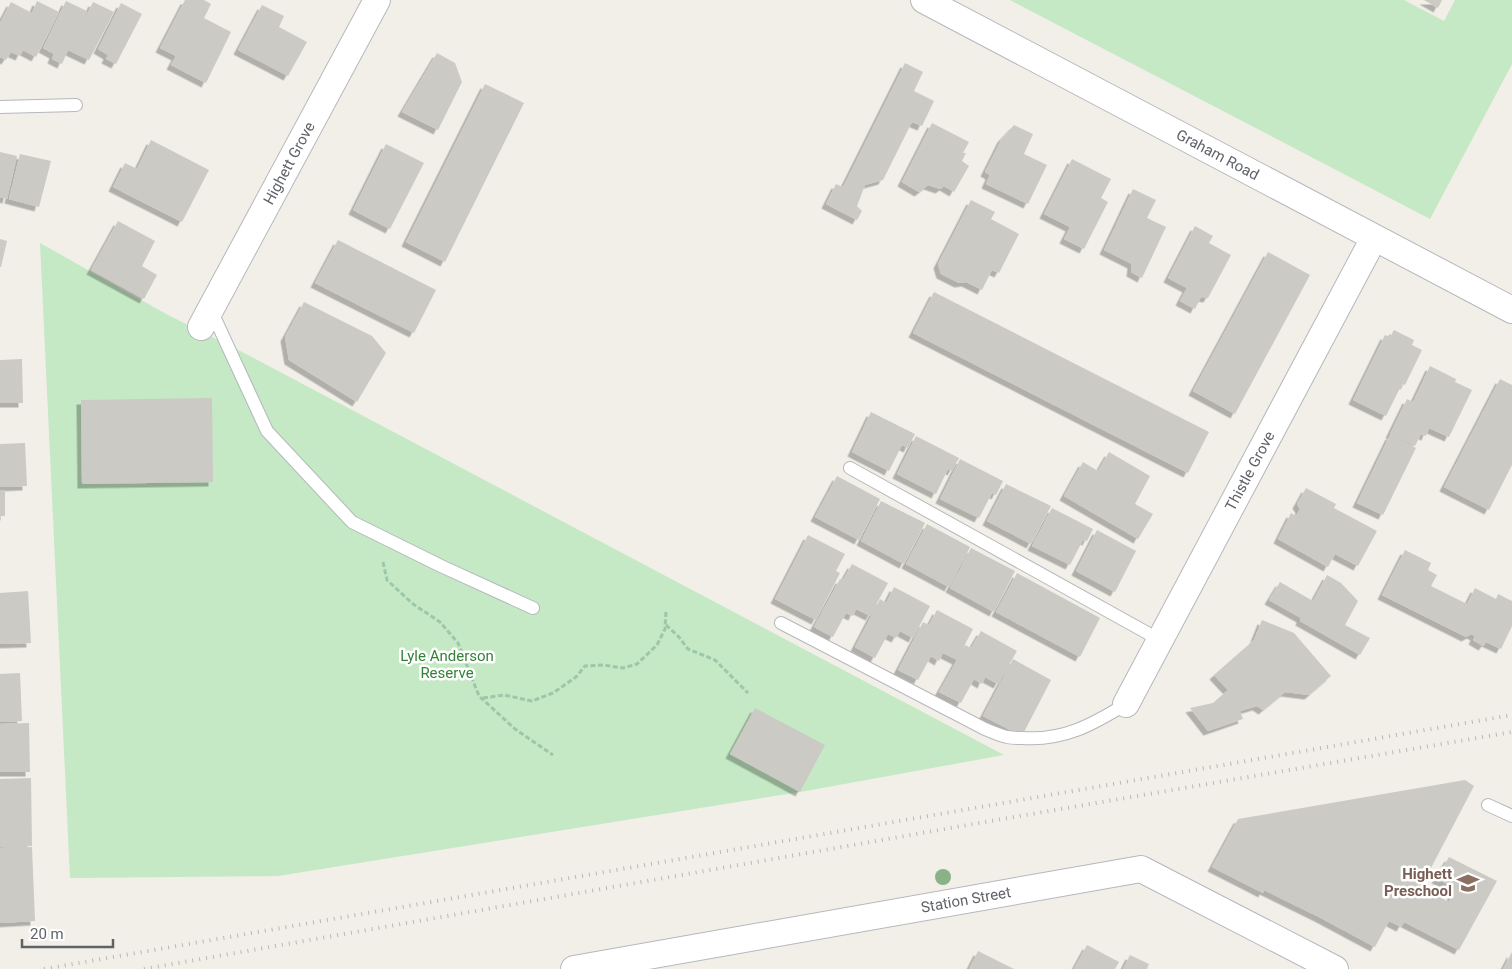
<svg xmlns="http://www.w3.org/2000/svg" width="1512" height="969" font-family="Roboto,sans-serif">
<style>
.green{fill:#c5e8c5}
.building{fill:#cccac5;filter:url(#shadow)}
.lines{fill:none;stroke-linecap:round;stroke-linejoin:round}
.service-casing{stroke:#b5b8bc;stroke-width:14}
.minor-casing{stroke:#b5b8bc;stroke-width:28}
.path{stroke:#9cc7a9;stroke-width:3;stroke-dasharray:5 2.5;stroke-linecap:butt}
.service{stroke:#fff;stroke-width:12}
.minor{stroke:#fff;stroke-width:26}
.rail{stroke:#b6b7b8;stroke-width:4;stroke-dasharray:1 6;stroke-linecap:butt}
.tree{fill:#89b387}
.labels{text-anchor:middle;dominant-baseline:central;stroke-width:5;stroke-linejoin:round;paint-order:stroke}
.street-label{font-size:15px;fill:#5f6368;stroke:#fff}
.park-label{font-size:15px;fill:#348238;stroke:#fff}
.education-label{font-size:15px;font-weight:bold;fill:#785e54;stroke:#fff;text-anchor:end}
</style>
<defs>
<filter id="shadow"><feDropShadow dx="-4.5" dy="4.5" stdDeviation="0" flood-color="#0004"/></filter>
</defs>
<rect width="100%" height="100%" fill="#f1efe8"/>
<!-- green -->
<g class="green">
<path d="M 1010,0 L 1404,0 L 1444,21 L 1455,0 L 1512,0 L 1512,64 L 1430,219 Z"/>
<path d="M 40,243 L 168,315 L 248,355 L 1004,755 L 800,792 L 278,876 L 70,878 Z"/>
</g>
<!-- building -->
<g class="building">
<path d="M 185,0 L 204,0 L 211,4 L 204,18 L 231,32 L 206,83 L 171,65 L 176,56 L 160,48 Z"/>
<path d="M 1424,0 L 1442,0 L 1438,8 Z"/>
<path d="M 37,1 L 59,12 L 36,57 L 23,50 L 20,56 L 11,52 L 6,60 L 0,57 L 0,23 L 11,2 L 32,13 Z"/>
<path d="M 66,1 L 87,11 L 78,32 L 93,2 L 114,12 L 89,60 L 68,50 L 62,64 L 52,59 L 54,54 L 43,48 Z"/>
<path d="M 121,3 L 142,14 L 116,64 L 106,59 L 108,55 L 98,49 Z"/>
<path d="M 262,5 L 284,16 L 279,27 L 307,42 L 288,76 L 238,50 Z"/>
<path d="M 437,53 L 455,63 L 462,82 L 438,130 L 402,112 Z"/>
<path d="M 905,63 L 923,72 L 914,91 L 934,101 L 922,126 L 912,122 L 883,180 L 865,185 L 857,206 L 862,211 L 857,220 L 826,204 L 836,184 L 843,187 Z"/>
<path d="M 485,84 L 524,103 L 445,262 L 406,242 Z"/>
<path d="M 932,123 L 969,142 L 963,153 L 966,153 L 962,161 L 969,166 L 954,192 L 944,186 L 940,189 L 928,185 L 919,192 L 902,182 Z"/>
<path d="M 1014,125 L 1033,134 L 1024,154 L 1047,165 L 1028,204 L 986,184 L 990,175 L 985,172 L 1002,138 Z"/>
<path d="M 151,140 L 209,170 L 182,222 L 113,187 L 125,163 L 137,169 Z"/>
<path d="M 386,144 L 424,163 L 390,229 L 353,210 Z"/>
<path d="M 0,152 L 17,156 L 7,199 L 0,197 Z"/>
<path d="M 20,154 L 51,161 L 39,207 L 9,199 Z"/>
<path d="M 1072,159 L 1111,179 L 1101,198 L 1108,202 L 1084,249 L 1064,239 L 1070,227 L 1044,214 Z"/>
<path d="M 1133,189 L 1156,200 L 1147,218 L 1166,227 L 1142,278 L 1131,272 L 1132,264 L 1104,250 Z"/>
<path d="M 971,200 L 995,212 L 991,219 L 1019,234 L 999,273 L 992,270 L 982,290 L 966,282 L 959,283 L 941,274 L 938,264 Z"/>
<path d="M 118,221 L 155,241 L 142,266 L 157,275 L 144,299 L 91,270 Z"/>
<path d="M 1195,226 L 1213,236 L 1209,243 L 1231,255 L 1208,298 L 1201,297 L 1195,309 L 1180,301 L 1187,288 L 1168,278 Z"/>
<path d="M 0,239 L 7,241 L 1,267 L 0,267 Z"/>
<path d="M 338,240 L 436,290 L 414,333 L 315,283 Z"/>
<path d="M 1268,252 L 1310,275 L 1235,414 L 1193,391 Z"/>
<path d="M 934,292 L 1209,432 L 1188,473 L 913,333 Z"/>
<path d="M 304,302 L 372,336 L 386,353 L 357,402 L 289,360 L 285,337 Z"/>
<path d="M 1394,330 L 1414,340 L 1412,345 L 1422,350 L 1405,385 L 1402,384 L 1386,416 L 1353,400 L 1385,335 L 1390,337 Z"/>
<path d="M 22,359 L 23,403 L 0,403 L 0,360 Z"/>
<path d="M 1430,366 L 1456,379 L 1455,382 L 1472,390 L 1449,437 L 1429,428 L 1426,436 L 1421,434 L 1415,446 L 1390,434 L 1407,399 L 1413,402 Z"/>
<path d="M 1500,379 L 1512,385 L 1512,465 L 1489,510 L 1444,487 Z"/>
<path d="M 212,398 L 213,482 L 82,484 L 81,400 Z"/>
<path d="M 871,412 L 915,434 L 908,448 L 902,445 L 889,471 L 852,452 Z"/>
<path d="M 1390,435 L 1416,448 L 1383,515 L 1357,503 Z"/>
<path d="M 916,436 L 959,458 L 952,471 L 948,469 L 936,494 L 897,474 Z"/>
<path d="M 25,443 L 27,486 L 0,487 L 0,444 Z"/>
<path d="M 1109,452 L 1150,476 L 1135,504 L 1153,514 L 1138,539 L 1064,496 L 1083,462 L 1098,471 Z"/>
<path d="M 960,459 L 1003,481 L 996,495 L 992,493 L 979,518 L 940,499 Z"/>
<path d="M 837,476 L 880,499 L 859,540 L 815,517 Z"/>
<path d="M 1006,484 L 1051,506 L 1031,544 L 987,521 Z"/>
<path d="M 1306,488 L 1336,504 L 1334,508 L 1377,531 L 1358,566 L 1335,554 L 1328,567 L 1278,539 L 1291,513 L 1296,516 L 1300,509 L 1297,504 Z"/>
<rect x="0" y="490" width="5" height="26"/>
<path d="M 881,501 L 925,523 L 904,564 L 861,541 Z"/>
<path d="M 1052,508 L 1093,529 L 1087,541 L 1083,540 L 1070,565 L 1032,546 Z"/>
<path d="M 927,524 L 970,547 L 949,587 L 906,564 Z"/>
<path d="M 1097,530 L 1136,551 L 1115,592 L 1076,571 Z"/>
<path d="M 808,535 L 845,554 L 836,571 L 840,573 L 816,620 L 775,599 Z"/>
<path d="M 971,548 L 1015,571 L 994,612 L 950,588 Z"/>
<path d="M 1405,550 L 1431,563 L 1428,570 L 1437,575 L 1431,586 L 1467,604 L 1475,588 L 1496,599 L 1498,594 L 1512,601 L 1512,626 L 1501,649 L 1486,642 L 1483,646 L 1473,640 L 1475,636 L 1471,634 L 1466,637 L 1382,595 Z"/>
<path d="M 852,564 L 888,583 L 870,616 L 856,609 L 853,616 L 846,613 L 833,637 L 814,627 L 840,579 L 843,580 Z"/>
<path d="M 1017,573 L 1100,618 L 1080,657 L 996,612 Z"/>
<path d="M 1327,575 L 1341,583 L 1358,601 L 1345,625 L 1370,638 L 1360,655 L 1300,621 L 1301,618 L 1269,600 L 1280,582 L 1313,601 Z"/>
<path d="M 894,587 L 930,606 L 913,638 L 900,631 L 896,638 L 888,634 L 875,658 L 855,647 L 880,599 L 886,603 Z"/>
<path d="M 28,591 L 31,643 L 0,644 L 0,593 Z"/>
<path d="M 937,610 L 973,629 L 961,652 L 965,645 L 971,648 L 981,631 L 1017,651 L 998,684 L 985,677 L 982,684 L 974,679 L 961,703 L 939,692 L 957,660 L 943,653 L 939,661 L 931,656 L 918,680 L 898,670 L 923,622 L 929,625 Z"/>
<path d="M 1262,620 L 1294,633 L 1331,676 L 1309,695 L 1285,692 L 1263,710 L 1257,706 L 1240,711 L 1243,719 L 1208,731 L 1190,708 L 1213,703 L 1228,690 L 1214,675 L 1254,640 Z"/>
<path d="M 1013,659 L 1051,680 L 1022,736 L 983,716 Z"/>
<path d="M 20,673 L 22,721 L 0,722 L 0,674 Z"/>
<path d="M 755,708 L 825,745 L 800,792 L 730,754 Z"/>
<path d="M 29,723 L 30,772 L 0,772 L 0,724 Z"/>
<path d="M 31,778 L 32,846 L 0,847 L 0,779 Z"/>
<path d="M 1465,780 L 1474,786 L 1421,887 L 1449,902 L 1455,887 L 1436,879 L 1449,857 L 1497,881 L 1459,950 L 1404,922 L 1401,927 L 1389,921 L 1375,947 L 1319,917 L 1264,890 L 1263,893 L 1212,867 L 1238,819 Z"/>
<path d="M 32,847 L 35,921 L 0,923 L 0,848 Z"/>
<path d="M 1087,945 L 1119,962 L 1115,969 L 1074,969 Z"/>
<path d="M 978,951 L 1014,969 L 969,969 Z"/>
<path d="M 1512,952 L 1512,969 L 1503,969 Z"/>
<path d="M 1130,955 L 1149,964 L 1147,969 L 1123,969 Z"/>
</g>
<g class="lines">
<!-- service casing -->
<g class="service-casing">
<g id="service">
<path d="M 0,107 L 76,105"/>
<path d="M 211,310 L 267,431 L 352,522 L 441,566 L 533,608"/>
<path d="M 850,468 L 1160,640"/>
<path d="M 781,623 L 985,729 C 992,732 999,735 1007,737 C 1012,738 1017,738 1022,738 C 1063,741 1092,725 1126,704"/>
<path d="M 1488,805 L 1512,816"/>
</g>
</g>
<!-- minor casing -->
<g class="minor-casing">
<g id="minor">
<path id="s1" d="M 924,0 L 1512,310"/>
<path id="s2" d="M 201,327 L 377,0"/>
<path id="s3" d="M 1126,704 L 1374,238"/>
<path id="s4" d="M 574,969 L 1141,869 L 1335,969"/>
</g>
</g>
<!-- path -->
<g class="path">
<path d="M 383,562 L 387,580 L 413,604 L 440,622 L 458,643 L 479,696 L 515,729 L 553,755"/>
<path d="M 666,625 L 678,636 L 688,649 L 715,660 L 748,693"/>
<path d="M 483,698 L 504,695 L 532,701 L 553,693 L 576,677 L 585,666 L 603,665 L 623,668 L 637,664 L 657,645 L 665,629 L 666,611"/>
</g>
<!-- service -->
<use href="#service" class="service"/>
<!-- minor -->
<use href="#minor" class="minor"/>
<!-- rail -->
<g class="rail">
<path d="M 44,969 L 1512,715"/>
<path d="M 144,969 L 979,823 L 1512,732"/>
</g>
</g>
<!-- trees -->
<circle class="tree" cx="943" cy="877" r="8"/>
<!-- icons -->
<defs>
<g id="school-bare" transform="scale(1.725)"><path d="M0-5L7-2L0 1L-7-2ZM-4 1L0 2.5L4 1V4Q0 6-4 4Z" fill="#8d6e63" stroke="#fff" stroke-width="2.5" paint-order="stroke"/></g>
</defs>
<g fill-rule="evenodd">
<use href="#school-bare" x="1468" y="883"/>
</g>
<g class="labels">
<!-- street labels -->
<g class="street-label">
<text stroke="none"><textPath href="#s1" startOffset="332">Graham Road</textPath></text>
<text stroke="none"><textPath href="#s2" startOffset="186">Highett Grove</textPath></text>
<text stroke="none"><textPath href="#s3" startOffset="264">Thistle Grove</textPath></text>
<text stroke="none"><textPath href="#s4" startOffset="398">Station Street</textPath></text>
</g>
<!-- park labels -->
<g class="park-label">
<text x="447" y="656">Lyle Anderson<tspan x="447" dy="17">Reserve</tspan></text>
</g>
<!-- education labels -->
<g class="education-label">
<text x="1452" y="874">Highett<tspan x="1452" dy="17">Preschool</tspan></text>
</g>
</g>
<!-- scale -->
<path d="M22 939v8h91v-8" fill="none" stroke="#5f6368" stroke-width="2.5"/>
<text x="30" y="939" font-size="15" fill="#5f6368" stroke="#ffffff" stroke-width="4" paint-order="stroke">20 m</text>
</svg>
